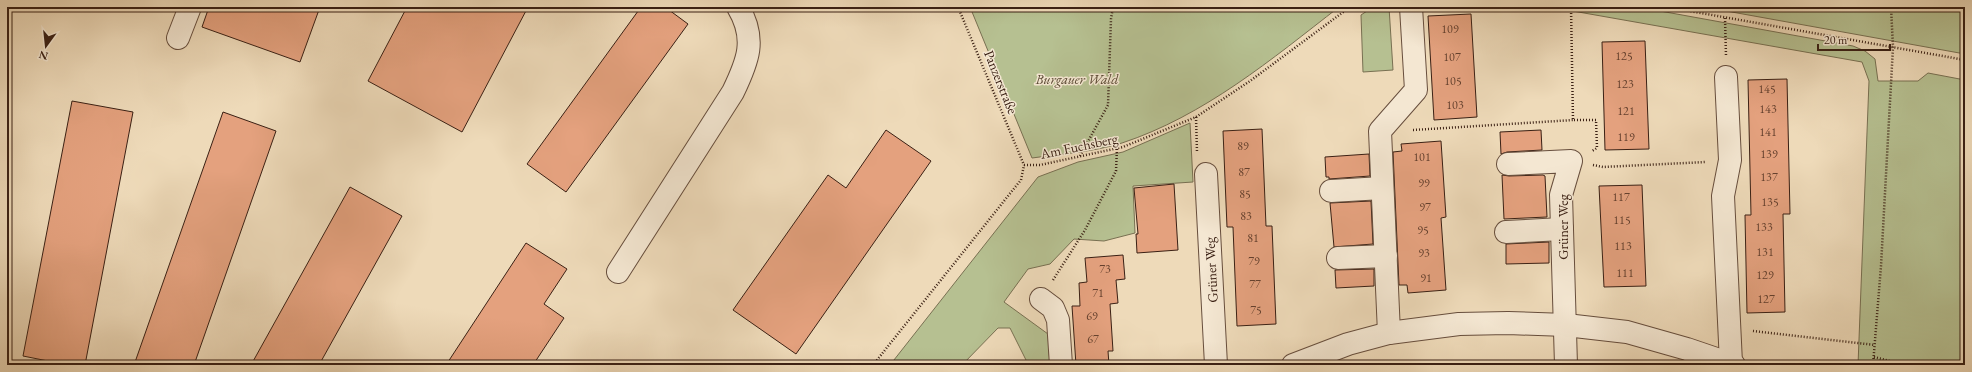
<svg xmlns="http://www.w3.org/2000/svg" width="1972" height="372" font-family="'EB Garamond',serif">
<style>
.green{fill:#b6c091;stroke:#787052}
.building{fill:#e4a17e;stroke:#3a2014}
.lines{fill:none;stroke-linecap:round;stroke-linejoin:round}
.minor-casing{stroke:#674e3d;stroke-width:24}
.path{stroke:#3a2014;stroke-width:2.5;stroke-dasharray:1 2;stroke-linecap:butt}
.minor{stroke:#f4e7d2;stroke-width:22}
.labels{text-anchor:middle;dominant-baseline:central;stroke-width:3;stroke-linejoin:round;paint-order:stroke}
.number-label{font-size:12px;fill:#64402e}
.park-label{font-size:14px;font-style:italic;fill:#594833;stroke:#f4e7d2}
.street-label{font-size:14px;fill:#3a2014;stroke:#f4e7d2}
</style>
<rect width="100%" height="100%" fill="#eedab9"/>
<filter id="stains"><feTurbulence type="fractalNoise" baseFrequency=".005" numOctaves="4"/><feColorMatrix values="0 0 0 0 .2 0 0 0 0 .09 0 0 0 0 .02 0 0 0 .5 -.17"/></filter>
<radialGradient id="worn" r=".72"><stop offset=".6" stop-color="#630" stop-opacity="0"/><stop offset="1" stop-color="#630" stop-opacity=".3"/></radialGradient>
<!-- green -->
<g class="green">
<path d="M 970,7 L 1339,7 C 1272,59 1204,116 1122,143 C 1093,152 1061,154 1032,158 Z"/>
<path d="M 1373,7 L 1389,7 L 1393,70 L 1363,72 L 1361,15 Z"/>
<path d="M 1550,7 L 1638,7 L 1853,46 L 1865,51 L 1875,59 L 1878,81 L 1918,81 L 1928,73 L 1965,80 L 1965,365 L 1858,365 L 1869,81 L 1862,62 Z"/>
<path d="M 1704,7 L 1965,7 L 1965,54 Z"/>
<path d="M 1190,123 L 1193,182 L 1133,186 L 1135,233 L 1104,241 L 1074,239 L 1050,264 L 1028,269 L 1004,302 L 1048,334 L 1050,365 L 1034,365 L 1027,362 L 1010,328 L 998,328 L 962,365 L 890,365 L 1038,177 L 1078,162 L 1123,152 Z"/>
</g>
<!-- building -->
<g class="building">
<path d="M 209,7 L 320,7 L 300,62 L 202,27 Z"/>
<path d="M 407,7 L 528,7 L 462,132 L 368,81 Z"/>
<path d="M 641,7 L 665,7 L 688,24 L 566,192 L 527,164 Z"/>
<path d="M 1471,14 L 1477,117 L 1434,120 L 1428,16 Z"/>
<path d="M 1645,41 L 1649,149 L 1605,150 L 1602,42 Z"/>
<path d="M 1787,79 L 1790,214 L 1783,214 L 1785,312 L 1747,313 L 1745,215 L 1751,215 L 1748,80 Z"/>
<path d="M 72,101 L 133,112 L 85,365 L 68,365 L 23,356 Z"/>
<path d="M 223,112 L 276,131 L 194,365 L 134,365 Z"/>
<path d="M 1262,129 L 1266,226 L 1272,226 L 1276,324 L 1237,326 L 1233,227 L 1227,227 L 1223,131 Z"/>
<path d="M 886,130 L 931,161 L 796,354 L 733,310 L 828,175 L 846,188 Z"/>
<path d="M 1541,130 L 1542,150 L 1507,152 L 1501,154 L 1500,132 Z"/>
<path d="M 1441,141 L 1446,217 L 1441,218 L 1446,290 L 1408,293 L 1407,285 L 1399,285 L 1393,152 L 1402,151 L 1401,144 Z"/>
<path d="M 1369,154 L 1370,176 L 1329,179 L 1329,177 L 1326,177 L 1325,157 Z"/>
<path d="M 1502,175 L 1509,176 L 1543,175 L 1545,176 L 1547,217 L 1504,219 Z"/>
<path d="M 1174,184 L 1178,250 L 1137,253 L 1136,234 L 1138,234 L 1134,188 Z"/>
<path d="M 1642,185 L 1646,286 L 1604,287 L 1599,186 Z"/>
<path d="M 350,187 L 402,216 L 319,365 L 251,365 Z"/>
<path d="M 1371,201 L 1373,244 L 1334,247 L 1330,203 Z"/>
<path d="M 1549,242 L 1549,263 L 1506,264 L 1506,244 Z"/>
<path d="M 526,243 L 567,269 L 544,304 L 564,318 L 533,365 L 446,365 Z"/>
<path d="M 1123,255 L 1125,279 L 1116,280 L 1118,303 L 1110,304 L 1113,351 L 1108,351 L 1109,365 L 1076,365 L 1072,306 L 1080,306 L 1079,283 L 1087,282 L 1085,258 Z"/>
<path d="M 1374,269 L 1374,286 L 1336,288 L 1335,270 Z"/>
</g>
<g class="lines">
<!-- minor casing -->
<g class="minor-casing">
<g id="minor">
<path d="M 178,38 L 190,7"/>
<path d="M 1726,77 L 1730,160 L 1723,196 L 1731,363"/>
<path d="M 1508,164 L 1571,161 L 1561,195 L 1566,365"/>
<path d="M 1206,174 L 1216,365"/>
<path d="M 1331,191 L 1382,188"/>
<path d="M 1506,232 L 1562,229"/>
<path d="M 1338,258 L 1386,256"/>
<path d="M 618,272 L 733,92 C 748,61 757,39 738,7"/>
<path d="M 1041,299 L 1053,308 L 1058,320 L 1061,365"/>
<path d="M 1389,333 L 1380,131 L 1416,90 L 1411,7"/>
<path d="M 1293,365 L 1348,344 L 1389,333 L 1459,324 L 1508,323 L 1566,325 L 1627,332 L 1687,349 L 1734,365"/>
</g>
</g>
<!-- path -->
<g class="path">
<path d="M 958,7 L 1024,165"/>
<path d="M 1571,7 L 1573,120 L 1596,120 L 1597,148 L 1592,151"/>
<path d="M 1667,7 L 1965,60"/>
<path d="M 1725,18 L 1726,56"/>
<path d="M 1196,117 L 1197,152"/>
<path d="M 1413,130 L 1573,120"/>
<path d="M 1080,156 L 1108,105 L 1111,19 L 1113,7"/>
<path d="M 1024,165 L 1040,165 L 1123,147 L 1196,117 L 1250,81 L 1350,7"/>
<path d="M 1593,165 L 1603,167 L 1706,162"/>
<path d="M 1053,280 L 1085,230 L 1116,171 L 1117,148"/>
<path d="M 1753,331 L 1875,345"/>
<path d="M 1874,357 L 1906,365"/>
<path d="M 873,365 L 1012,191 L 1021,180 L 1024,165"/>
<path d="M 1873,365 L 1881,266 L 1893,47 L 1891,7"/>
</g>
<!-- minor -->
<use href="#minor" class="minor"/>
</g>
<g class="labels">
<!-- number labels -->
<g class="number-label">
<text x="1450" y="29">109</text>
<text x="1624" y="56">125</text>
<text x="1452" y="57">107</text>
<text x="1453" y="81">105</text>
<text x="1625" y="84">123</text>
<text x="1767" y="89">145</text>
<text x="1455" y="105">103</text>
<text x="1768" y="109">143</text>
<text x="1626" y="111">121</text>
<text x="1768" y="132">141</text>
<text x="1626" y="137">119</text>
<text x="1243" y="146">89</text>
<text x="1769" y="154">139</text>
<text x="1422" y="157">101</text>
<text x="1244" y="172">87</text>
<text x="1769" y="177">137</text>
<text x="1424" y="183">99</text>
<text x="1245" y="194">85</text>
<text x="1621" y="197">117</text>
<text x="1770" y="202">135</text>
<text x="1425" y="207">97</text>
<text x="1246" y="216">83</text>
<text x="1622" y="220">115</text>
<text x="1764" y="227">133</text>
<text x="1423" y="230">95</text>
<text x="1253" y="238">81</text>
<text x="1623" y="246">113</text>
<text x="1765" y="252">131</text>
<text x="1424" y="253">93</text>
<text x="1254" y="261">79</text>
<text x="1105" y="269">73</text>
<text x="1625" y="273">111</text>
<text x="1765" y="275">129</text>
<text x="1426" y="278">91</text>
<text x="1255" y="284">77</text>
<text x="1098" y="293">71</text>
<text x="1766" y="299">127</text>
<text x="1256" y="310">75</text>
<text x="1092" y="316">69</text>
<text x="1093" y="339">67</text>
</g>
<!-- park labels -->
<g class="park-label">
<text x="1077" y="79">Burgauer Wald</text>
</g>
<!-- street labels -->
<g class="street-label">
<text transform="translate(1001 82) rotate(68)">Panzerstraße</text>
<text transform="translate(1079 146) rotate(-12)">Am Fuchsberg</text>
<text transform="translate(1563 227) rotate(-90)">Grüner Weg</text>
<text transform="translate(1211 270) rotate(-93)">Grüner Weg</text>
</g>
</g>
<!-- margin -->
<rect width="1972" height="372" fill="none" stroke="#eedab9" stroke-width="24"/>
<rect x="8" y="8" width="1956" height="356" fill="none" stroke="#3a2014" stroke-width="2"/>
<rect x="12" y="12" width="1948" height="348" fill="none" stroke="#3a2014"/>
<!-- north arrow -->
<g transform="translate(46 46) rotate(195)" stroke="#f4e7d2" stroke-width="3" paint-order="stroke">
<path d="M0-3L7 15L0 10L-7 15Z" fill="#3a2014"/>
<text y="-6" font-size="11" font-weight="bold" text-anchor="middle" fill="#3a2014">N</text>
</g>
<!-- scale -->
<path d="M1818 44v6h72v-6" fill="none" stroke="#3a2014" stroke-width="2"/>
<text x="1824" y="44" font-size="12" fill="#3a2014" stroke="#f4e7d2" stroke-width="3" paint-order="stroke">20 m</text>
<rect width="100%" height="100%" filter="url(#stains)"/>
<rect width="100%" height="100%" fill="url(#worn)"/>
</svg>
